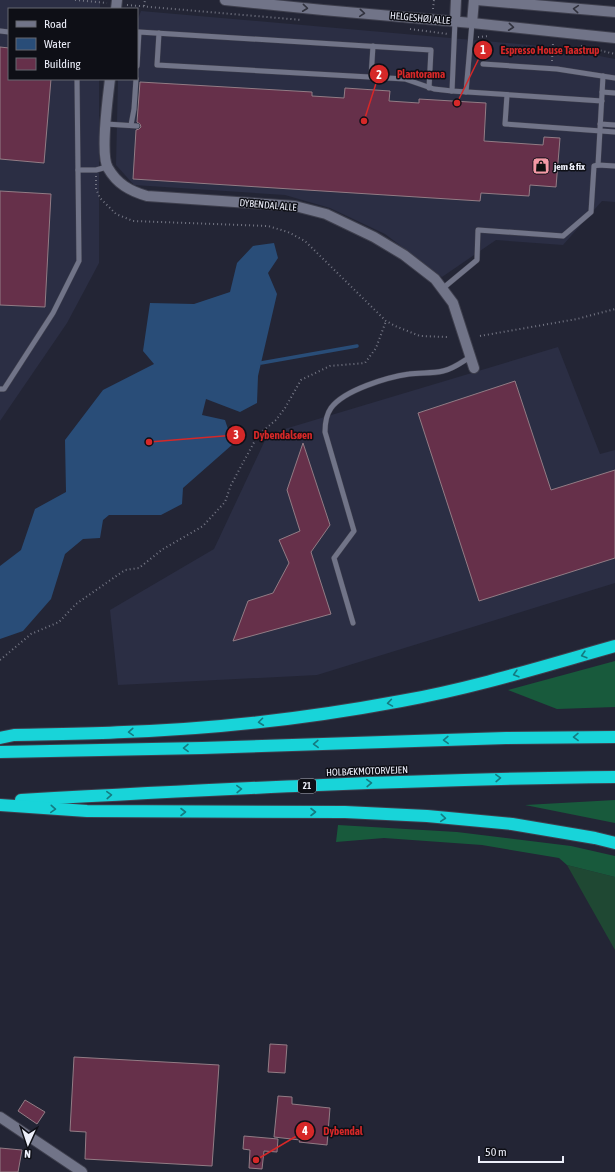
<svg xmlns="http://www.w3.org/2000/svg" width="615" height="1172" font-family="'Asap Condensed',sans-serif">
<style>
.built{fill:#2b2e44}
.green{fill:#1f4833}
.forest{fill:#185a3c}
.water{fill:#294d78}
.lines{fill:none;stroke-linecap:round;stroke-linejoin:round}
.stream{stroke:#294d78;stroke-width:3.5}
.building{fill:#66304a;stroke:#927c85}
.lane-casing{stroke:#3e3f4d;stroke-width:6}
.street-casing{stroke:#3e3f4d;stroke-width:12}
.highway-casing{stroke:#3e3f4d;stroke-width:14}
.path{stroke:#747684;stroke-width:2;stroke-dasharray:1 3;stroke-linecap:butt}
.lane{stroke:#717488;stroke-width:5}
.street{stroke:#717488;stroke-width:10}
.highway{stroke:#18d4d9;stroke-width:12}
.oneway{stroke:#31323e}
.oneway2{stroke:#147b81}
.labels{text-anchor:middle;dominant-baseline:central;stroke-width:3;stroke-linejoin:round;paint-order:stroke}
.shield{fill:#0e0f16;stroke:#a9abb5;stroke-width:1}
.shield-label{font-size:9px;font-weight:bold;fill:#eceef9}
.street-label{font-size:10px;fill:#eceef9;stroke:#0e0f16}
.poi-label{font-size:10px;font-weight:bold;fill:#eceef9;stroke:#0e0f16;text-anchor:start}
.leader{fill:none;stroke:#d62828;stroke-width:1.5}
.callout-dot{fill:#d62828;stroke:#0e0f16;stroke-width:1.5}
.mark-label{font-size:12px;text-anchor:middle;font-weight:bold;fill:#fff}
.callout-label{font-size:11px;text-anchor:middle;font-weight:bold;fill:#d62828;stroke:#0e0f16;stroke-width:3;stroke-linejoin:round;paint-order:stroke}
</style>
<rect width="100%" height="100%" fill="#232535"/>
<!-- built -->
<g class="built">
<path d="M 0,0 L 100,0 L 100,9 L 9,9 L 9,79 L 99,79 L 99,263 L 67,323 L 0,421 Z"/>
<path d="M 141,11 L 553,47 L 615,59 L 615,202 L 602,201 L 563,245 L 496,240 L 442,277 L 385,234 L 330,208 L 285,195 L 134,185 L 116,165 L 118,79 L 137,79 L 137,21 Z"/>
<path d="M 558,347 L 600,454 L 615,450 L 615,583 L 317,675 L 118,685 L 110,610 L 214,549 L 268,434 Z"/>
</g>
<!-- green -->
<path class="green" d="M 567,865 L 615,877 L 615,950 Z"/>
<!-- forest -->
<g class="forest">
<path d="M 615,661 L 615,707 L 557,709 L 508,690 Z"/>
<path d="M 615,800 L 615,823 L 525,805 Z"/>
<path d="M 338,825 L 457,832 L 571,846 L 615,856 L 615,877 L 567,865 L 559,858 L 482,845 L 384,838 L 336,842 Z"/>
</g>
<!-- water -->
<path class="water" d="M 274,243 L 278,258 L 268,273 L 277,294 L 258,376 L 257,403 L 240,412 L 206,399 L 202,415 L 225,420 L 233,444 L 183,488 L 182,504 L 161,515 L 109,515 L 103,520 L 100,538 L 83,539 L 65,554 L 51,599 L 23,631 L 0,639 L 0,566 L 21,550 L 35,509 L 66,492 L 65,440 L 103,390 L 154,364 L 143,351 L 150,303 L 194,304 L 230,292 L 237,263 L 253,246 Z"/>
<g class="lines">
<!-- stream -->
<path class="stream" d="M 261,363 L 357,346"/>
</g>
<!-- building -->
<g class="building">
<path d="M 0,47 L 9,48 L 9,79 L 51,79 L 44,163 L 0,159 Z"/>
<path d="M 140,82 L 312,92 L 312,96 L 344,98 L 345,88 L 390,91 L 389,101 L 419,103 L 419,99 L 486,103 L 484,141 L 543,145 L 544,137 L 560,138 L 556,187 L 530,185 L 529,196 L 481,193 L 480,201 L 133,179 L 136,130 L 139,129 L 141,127 L 140,124 L 137,122 Z"/>
<path d="M 0,191 L 51,194 L 45,307 L 0,305 Z"/>
<path d="M 515,381 L 551,490 L 615,470 L 615,558 L 479,601 L 418,413 Z"/>
<path d="M 303,443 L 330,525 L 311,552 L 331,614 L 233,641 L 248,601 L 273,593 L 289,563 L 279,540 L 300,531 L 287,490 Z"/>
<path d="M 270,1044 L 287,1045 L 285,1073 L 268,1072 Z"/>
<path d="M 74,1057 L 219,1065 L 212,1166 L 85,1159 L 86,1132 L 70,1131 Z"/>
<path d="M 278,1096 L 292,1097 L 292,1104 L 330,1108 L 327,1145 L 299,1142 L 300,1140 L 274,1137 Z"/>
<path d="M 25,1100 L 45,1112 L 37,1124 L 18,1111 Z"/>
<path d="M 244,1136 L 278,1139 L 277,1152 L 264,1151 L 262,1169 L 249,1168 L 250,1150 L 243,1149 Z"/>
<path d="M 0,1148 L 22,1150 L 18,1172 L 0,1172 Z"/>
</g>
<g class="lines">
<!-- lane casing -->
<g class="lane-casing">
<g id="lane">
<path d="M 0,31 L 9,32"/>
<path d="M 159,33 L 157,65 L 405,79 L 434,89 L 452,91 L 602,101"/>
<path d="M 483,64 L 557,69 L 615,78"/>
<path d="M 137,66 L 139,32 L 431,50 L 429,88"/>
<path d="M 371,77 L 373,46"/>
<path d="M 452,91 L 455,21"/>
<path d="M 466,92 L 472,23"/>
<path d="M 602,92 L 615,93"/>
<path d="M 507,95 L 505,124 L 615,132"/>
<path d="M 106,124 L 137,126"/>
<path d="M 600,124 L 615,125"/>
<path d="M 131,125 L 134,109 L 136,79"/>
<path d="M 598,165 L 603,76"/>
<path d="M 78,170 L 96,170 L 107,167"/>
<path d="M 442,289 L 477,260 L 478,230 L 563,236 L 591,212 L 594,166 L 598,165 L 615,166"/>
<path d="M 0,389 L 4,389 L 53,313 L 79,261 L 77,79"/>
<path d="M 353,623 L 334,558 L 354,531 L 325,432 C 325,423 326,415 331,408 C 344,390 388,377 409,374 C 420,372 432,374 443,371 C 453,369 462,362 470,357"/>
</g>
</g>
<!-- street casing -->
<g class="street-casing">
<g id="street">
<path d="M 225,0 L 323,10 L 472,23 L 615,38"/>
<path d="M 477,0 L 615,12"/>
<path d="M 116,9 L 117,0"/>
<path d="M 455,21 L 456,0"/>
<path d="M 472,23 L 474,0"/>
<path d="M 110,79 C 108,96 100,155 108,168 C 117,184 130,191 147,196 L 295,206 L 326,214 L 374,237 L 404,255 L 435,279 L 453,303 L 474,368"/>
<path d="M 0,1117 L 82,1172"/>
</g>
</g>
<!-- highway casing -->
<g class="highway-casing">
<g id="highway">
<path d="M 0,738 L 14,735 C 50,734 87,734 124,732 C 217,729 310,718 401,701 C 474,688 544,666 615,646"/>
<path d="M 0,752 L 202,748 L 506,738 L 615,737"/>
<path d="M 21,800 C 219,789 417,779 615,777"/>
<path d="M 0,805 L 87,811 L 345,812 L 427,816 L 512,824 L 595,838 L 615,843"/>
</g>
</g>
<!-- path -->
<g class="path">
<path d="M 75,0 L 107,3"/>
<path d="M 127,5 L 302,20"/>
<path d="M 144,6 L 145,0"/>
<path d="M 433,9 L 434,0"/>
<path d="M 410,29 L 448,34"/>
<path d="M 478,37 L 489,36"/>
<path d="M 581,46 L 615,54"/>
<path d="M 552,61 L 553,43"/>
<path d="M 96,176 L 96,189 L 100,198 L 116,214 L 133,221 L 268,226 L 288,232 L 305,241 L 386,321 L 395,326 L 420,336 L 447,337"/>
<path d="M 480,336 L 577,319 L 615,309"/>
<path d="M 0,660 L 31,634 L 59,622 L 76,604 L 125,570 L 139,568 L 163,549 L 203,526 L 225,502 L 231,485 L 258,435 L 276,420 L 285,408 L 301,380 L 330,366 L 365,363 L 376,348 L 386,321"/>
</g>
<!-- lane -->
<use href="#lane" class="lane"/>
<!-- street -->
<use href="#street" class="street"/>
<!-- highway -->
<use href="#highway" class="highway"/>
</g>
<!-- one-way arrows -->
<defs><path id="oneway-chevron" d="M-2-3.5L2.5 0L-2 3.5" fill="none" stroke-width="1.6" stroke-linecap="round" stroke-linejoin="round"/></defs>
<g class="oneway">
<use href="#oneway-chevron" transform="translate(305 8) rotate(6)"/>
<use href="#oneway-chevron" transform="translate(576 9) rotate(-175)"/>
<use href="#oneway-chevron" transform="translate(362 13) rotate(5)"/>
<use href="#oneway-chevron" transform="translate(511 27) rotate(6)"/>
</g>
<g class="oneway2">
<use href="#oneway-chevron" transform="translate(584 655) rotate(164)"/>
<use href="#oneway-chevron" transform="translate(516 674) rotate(164)"/>
<use href="#oneway-chevron" transform="translate(390 703) rotate(171)"/>
<use href="#oneway-chevron" transform="translate(261 722) rotate(173)"/>
<use href="#oneway-chevron" transform="translate(131 732) rotate(176)"/>
<use href="#oneway-chevron" transform="translate(576 737) rotate(179)"/>
<use href="#oneway-chevron" transform="translate(446 740) rotate(178)"/>
<use href="#oneway-chevron" transform="translate(316 744) rotate(178)"/>
<use href="#oneway-chevron" transform="translate(186 748) rotate(179)"/>
<use href="#oneway-chevron" transform="translate(498 778) rotate(-2)"/>
<use href="#oneway-chevron" transform="translate(369 783) rotate(-2)"/>
<use href="#oneway-chevron" transform="translate(239 789) rotate(-2)"/>
<use href="#oneway-chevron" transform="translate(109 795) rotate(-3)"/>
<use href="#oneway-chevron" transform="translate(53 809) rotate(4)"/>
<use href="#oneway-chevron" transform="translate(183 812)"/>
<use href="#oneway-chevron" transform="translate(313 812)"/>
<use href="#oneway-chevron" transform="translate(443 818) rotate(5)"/>
</g>
<!-- icons -->
<defs>
<g id="shop-square" transform="scale(0.9)"><rect x="-9" y="-9" width="18" height="18" rx="4" fill="#f49aa6" stroke="#0e0f16"/><path d="M-5-2.5h2.3a2.7 3.5 0 0 1 5.4 0H5L5.5 6h-11ZM-1.5-2.5h3a1.5 2.3 0 0 0-3 0Z" fill="#111"/></g>
</defs>
<g fill-rule="evenodd">
<use href="#shop-square" x="541" y="166"/>
</g>
<g class="labels">
<!-- shield labels -->
<rect class="shield" x="298" y="779" width="18" height="14" rx="3"/>
<g class="shield-label">
<text x="307" y="786">21</text>
</g>
<!-- street labels -->
<g class="street-label">
<text transform="translate(420 18) rotate(5)">HELGESHØJ ALLE</text>
<text transform="translate(268 205) rotate(5)">DYBENDAL ALLE</text>
<text transform="translate(367 771) rotate(-2)">HOLBÆKMOTORVEJEN</text>
</g>
<!-- poi labels -->
<g class="poi-label">
<text x="554" y="166">jem &amp; fix</text>
</g>
</g>
<!-- callouts -->
<path class="leader" d="M457 103L483 50M364 121L379 74M149 442L236 435M256 1160L305 1131"/>
<g class="callout-dot">
<circle cx="457" cy="103" r="4"/>
<circle cx="364" cy="121" r="4"/>
<circle cx="149" cy="442" r="4"/>
<circle cx="256" cy="1160" r="4"/>
<circle cx="483" cy="50" r="10"/>
<circle cx="379" cy="74" r="10"/>
<circle cx="236" cy="435" r="10"/>
<circle cx="305" cy="1131" r="10"/>
</g>
<g class="mark-label">
<text x="483" y="54">1</text>
<text x="379" y="79">2</text>
<text x="236" y="439">3</text>
<text x="305" y="1135">4</text>
</g>
<g class="callout-label">
<text x="550" y="54">Espresso House Taastrup</text>
<text x="421" y="78">Plantorama</text>
<text x="283" y="439">Dybendalsøen</text>
<text x="343" y="1135">Dybendal</text>
</g>
<!-- legend -->
<rect x="8" y="8" width="130" height="72" fill="#0e0f16" stroke="#676871"/>
<rect x="16" y="21" width="20" height="6" fill="#717488" stroke="#676871"/>
<text x="44" y="28" font-size="12" fill="#eceef9">Road</text>
<rect x="16" y="38" width="20" height="12" fill="#294d78" stroke="#676871"/>
<text x="44" y="48" font-size="12" fill="#eceef9">Water</text>
<rect x="16" y="58" width="20" height="12" fill="#66304a" stroke="#676871"/>
<text x="44" y="68" font-size="12" fill="#eceef9">Building</text>
<!-- north arrow -->
<g transform="translate(28 1144) rotate(183)" stroke="#0e0f16" stroke-width="3" paint-order="stroke">
<path d="M0-3L7 15L0 10L-7 15Z" fill="#eceef9"/>
<text y="-6" font-size="11" font-weight="bold" text-anchor="middle" fill="#eceef9">N</text>
</g>
<!-- scale -->
<path d="M479 1156v6h84v-6" fill="none" stroke="#eceef9" stroke-width="2"/>
<text x="485" y="1156" font-size="12" fill="#eceef9" stroke="#0e0f16" stroke-width="3" paint-order="stroke">50 m</text>
</svg>
